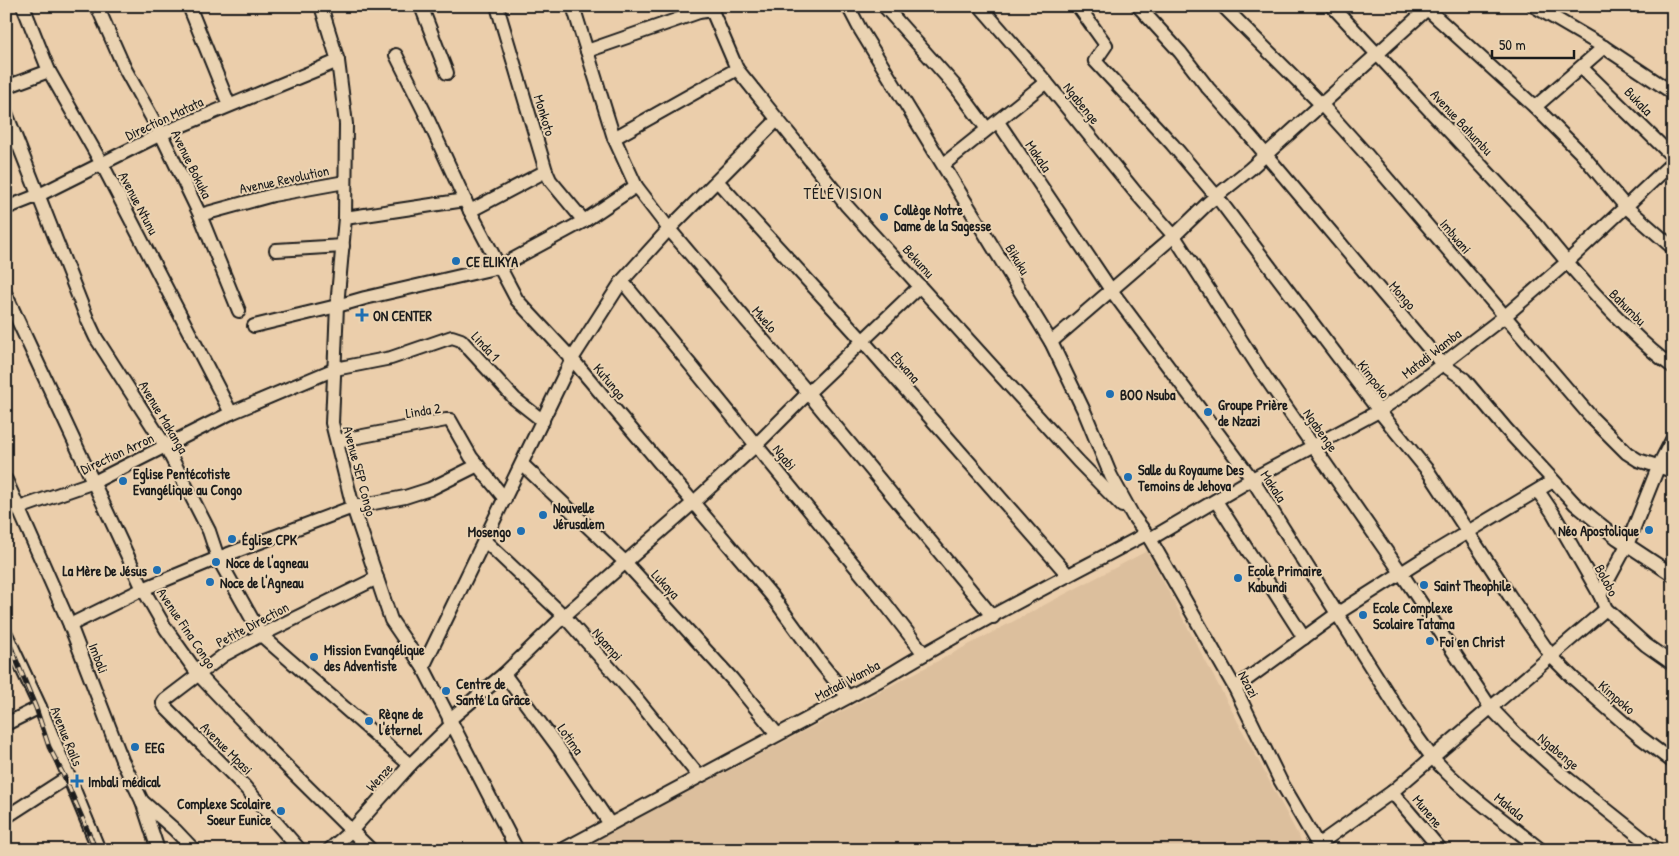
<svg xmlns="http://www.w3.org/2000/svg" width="1679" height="856" font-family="'Patrick Hand',sans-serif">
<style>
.built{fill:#dcbf9d}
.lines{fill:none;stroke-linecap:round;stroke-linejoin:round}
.minor-casing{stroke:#1c1c1c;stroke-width:16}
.minor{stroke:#ead3b2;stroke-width:12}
.rail-casing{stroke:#1c1c1c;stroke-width:5}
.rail{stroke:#ead3b2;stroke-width:3;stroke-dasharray:9;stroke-linecap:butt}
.poi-dot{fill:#1f6fb2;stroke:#ead3b2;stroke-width:2}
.labels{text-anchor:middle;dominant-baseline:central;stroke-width:4;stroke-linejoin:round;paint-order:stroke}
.street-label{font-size:14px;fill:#1c1c1c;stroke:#ead3b2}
.poi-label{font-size:14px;font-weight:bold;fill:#1c1c1c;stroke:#ead3b2;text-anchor:start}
.quarter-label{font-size:16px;letter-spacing:1px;fill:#1c1c1c;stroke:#ead3b2}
</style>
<rect width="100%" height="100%" fill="#ebceab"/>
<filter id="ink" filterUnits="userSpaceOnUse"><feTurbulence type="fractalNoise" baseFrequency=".02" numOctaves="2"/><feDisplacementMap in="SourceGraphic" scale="10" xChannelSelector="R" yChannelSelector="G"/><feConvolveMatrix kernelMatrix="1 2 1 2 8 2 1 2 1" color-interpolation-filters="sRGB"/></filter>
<g filter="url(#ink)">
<!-- built -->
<path class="built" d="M 1147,551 L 1306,850 L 578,850 Z"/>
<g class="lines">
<!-- minor casing -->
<g class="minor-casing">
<g id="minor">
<path d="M 23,6 L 49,71 L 102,164 L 231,413"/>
<path d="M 97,6 L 125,69 L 161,134 L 200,215 L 239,311"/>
<path d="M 189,6 L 229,105"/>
<path d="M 321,6 L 338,61 L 346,124 L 345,218 L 337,306 L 332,423 L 353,507 L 391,620 L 423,667 L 517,850"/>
<path d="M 421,6 L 447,73"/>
<path d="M 497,6 L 546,171 L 550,180 L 584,221"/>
<path d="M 573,6 L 614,138 L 636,186 L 669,229 L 808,393 L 993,617"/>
<path d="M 710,6 L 737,69 L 847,206 L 1078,461 L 1122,506"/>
<path d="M 848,6 L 860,29 L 1051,342 L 1085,413 L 1111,476 L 1133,516 L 1150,539 L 1235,688 L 1280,780 L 1321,850"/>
<path d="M 884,6 L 956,87 L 987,129"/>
<path d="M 980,6 L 1046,82 L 1136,193 L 1174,236 L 1261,371 L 1402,574 L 1490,707 L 1516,734 L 1553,767 L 1657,850"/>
<path d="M 1078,6 L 1106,45 L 1095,61 L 1172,144 L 1217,197 L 1379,411 L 1428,471 L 1509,595 L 1552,657 L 1573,678 L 1640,737 L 1673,762"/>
<path d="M 1138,6 L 1180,52 L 1208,88 L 1240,124 L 1442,364 L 1464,379 L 1507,430 L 1575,504 L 1617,538 L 1673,575"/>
<path d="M 1223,6 L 1321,104 L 1366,154 L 1592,418 L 1627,453 L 1638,460 L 1673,471"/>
<path d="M 1332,6 L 1537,225 C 1566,262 1596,297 1629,329 C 1643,343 1657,356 1673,367"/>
<path d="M 1424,6 L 1535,107 L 1581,153 L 1625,206 L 1673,248"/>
<path d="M 1534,6 L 1604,47 L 1673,93"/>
<path d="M 587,51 L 699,12 L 712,10"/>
<path d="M 396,55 L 425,113 L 470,211 L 517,300 L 572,359 L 772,596 L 820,662 L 848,697"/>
<path d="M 1582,68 L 1673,157"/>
<path d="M 6,87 L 49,71"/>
<path d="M 1535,107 L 1604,47"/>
<path d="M 6,113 L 88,321 L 96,338 L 166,447 L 209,531 L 218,558 L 261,635 L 410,765"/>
<path d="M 998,122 L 1111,290 L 1252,479 L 1398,710 C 1409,725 1420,742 1432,757 C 1463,792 1504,820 1541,850"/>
<path d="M 614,138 L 737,69"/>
<path d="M 944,164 L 1046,82"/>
<path d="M 718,182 L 863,341 L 1068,575"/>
<path d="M 6,208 L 39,195 L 161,134 L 338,61"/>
<path d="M 470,211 L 546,171"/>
<path d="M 200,215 L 273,195 L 345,182"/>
<path d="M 345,218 L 465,200"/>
<path d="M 276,250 L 343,246"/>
<path d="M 622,281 L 881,598 L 924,654"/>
<path d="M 6,295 L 143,589 L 166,629 L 198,674 L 273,753 L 371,850"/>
<path d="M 254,326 L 337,306 L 365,298 L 499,267 L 584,221 L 636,186"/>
<path d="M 1051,342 L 1174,236 L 1208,203 L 1250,169 L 1427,9"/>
<path d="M 337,441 L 446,420 L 450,420 L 471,457 L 505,499"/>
<path d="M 522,464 L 625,562 L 732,679 L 777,734"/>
<path d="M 6,480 L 70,625 L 122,760 L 142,801 L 158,850"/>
<path d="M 1538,491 L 1553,513 L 1600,595 L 1606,609 L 1646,645 L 1673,664"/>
<path d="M 1216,501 L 1304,638"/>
<path d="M 19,508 L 94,482 L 231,413 L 335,369 L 391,358 L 452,337 L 461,340 L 515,399 L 543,421"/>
<path d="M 1150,539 L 1252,479 L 1379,411 L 1401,396 L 1505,316 L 1566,263 L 1673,162"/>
<path d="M 485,541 L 564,616 L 632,693 L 698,775"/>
<path d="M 1600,595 L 1627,545 L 1659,465 L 1673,438"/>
<path d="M 70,625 L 143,589 L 218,558 L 353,507 L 405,497 L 430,489 L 478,465"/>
<path d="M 6,634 L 40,707 L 99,850"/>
<path d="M 423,667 L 572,359 L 622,281 L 669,229 L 777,120"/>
<path d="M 504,674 L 558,747 L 610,824"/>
<path d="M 1235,688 L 1338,613 L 1431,554 L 1553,481"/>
<path d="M 449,720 L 504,674 L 564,616 L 693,503 L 756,445 L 808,393 L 920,286"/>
<path d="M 6,724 L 40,707"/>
<path d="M 1392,792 L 1441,850"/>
<path d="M 142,801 L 175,830 L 194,850"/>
<path d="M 6,817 L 68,777"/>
<path d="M 1319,844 L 1392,792 L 1606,609"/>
<path d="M 300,850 L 244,786 L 165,707 L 163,703 L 165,700 L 224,655 L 261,635 L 377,578"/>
<path d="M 329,850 L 352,830 L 410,765 L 452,724"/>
<path d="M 562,850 L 884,678 C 969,626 1058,581 1146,534"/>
</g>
</g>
<!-- minor -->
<use href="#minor" class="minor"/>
<!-- rail casing -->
<g class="rail-casing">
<path id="rail" d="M 6,635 L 36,708 L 49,747 L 65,778 L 96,850"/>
</g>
<!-- rail -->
<use href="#rail" class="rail"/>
</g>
</g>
<!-- markers -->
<g class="poi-dot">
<circle cx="884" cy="217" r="5"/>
<circle cx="456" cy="261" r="5"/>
<path d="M359.5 307.5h5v5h5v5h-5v5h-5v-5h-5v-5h5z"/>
<circle cx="1110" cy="394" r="5"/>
<circle cx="1208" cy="412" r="5"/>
<circle cx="1128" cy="477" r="5"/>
<circle cx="123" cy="481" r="5"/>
<circle cx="543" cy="515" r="5"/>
<circle cx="1649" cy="530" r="5"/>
<circle cx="521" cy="531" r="5"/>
<circle cx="232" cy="539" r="5"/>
<circle cx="216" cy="562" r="5"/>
<circle cx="157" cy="570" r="5"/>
<circle cx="1238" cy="578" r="5"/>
<circle cx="210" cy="582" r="5"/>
<circle cx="1424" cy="585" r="5"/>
<circle cx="1363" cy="615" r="5"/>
<circle cx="1430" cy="641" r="5"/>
<circle cx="314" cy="657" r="5"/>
<circle cx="446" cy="691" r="5"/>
<circle cx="369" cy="721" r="5"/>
<circle cx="135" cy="747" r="5"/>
<path d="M74.5 773.5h5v5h5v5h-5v5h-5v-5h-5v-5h5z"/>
<circle cx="281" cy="811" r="5"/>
</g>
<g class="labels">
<!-- street labels -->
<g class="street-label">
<text transform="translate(1639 101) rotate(46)">Bukala</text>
<text transform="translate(1082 103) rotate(51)">Ngabenge</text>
<text transform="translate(545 115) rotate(73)">Monkoto</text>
<text transform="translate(164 118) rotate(-25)">Direction Matata</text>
<text transform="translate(1462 122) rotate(47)">Avenue Bahumbu</text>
<text transform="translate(1039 156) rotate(56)">Makala</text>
<text transform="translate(192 164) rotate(64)">Avenue Bokuka</text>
<text transform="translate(284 179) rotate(-12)">Avenue Revolution</text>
<text transform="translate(139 203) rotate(62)">Avenue Ntunu</text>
<text transform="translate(1456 236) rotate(50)">Imbwani</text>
<text transform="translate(1018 259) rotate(59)">Bikuku</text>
<text transform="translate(919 261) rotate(48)">Bekumu</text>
<text transform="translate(1403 295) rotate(49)">Mongo</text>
<text transform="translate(1628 307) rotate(45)">Bahumbu</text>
<text transform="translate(765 319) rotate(50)">Mwelo</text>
<text transform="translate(486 346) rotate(47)">Linda 1</text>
<text transform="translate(1431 353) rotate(-38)">Matadi Wamba</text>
<text transform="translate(906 367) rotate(49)">Ebwana</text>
<text transform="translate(1374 379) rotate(53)">Kimpoko</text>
<text transform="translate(610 381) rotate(50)">Kutunga</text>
<text transform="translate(423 410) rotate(-9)">Linda 2</text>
<text transform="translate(164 417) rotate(59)">Avenue Makanga</text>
<text transform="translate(1321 430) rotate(55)">Ngabenge</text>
<text transform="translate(117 453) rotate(-25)">Direction Arron</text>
<text transform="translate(785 457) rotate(51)">Ngabi</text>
<text transform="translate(360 471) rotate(75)">Avenue SEP Congo</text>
<text transform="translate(1274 486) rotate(57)">Makala</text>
<text transform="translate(1607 580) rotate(62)">Bolobo</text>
<text transform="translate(666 584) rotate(47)">Lukaya</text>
<text transform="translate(252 624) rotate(-28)">Petite Direction</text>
<text transform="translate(187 628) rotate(56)">Avenue Fina Congo</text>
<text transform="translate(608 644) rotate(49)">Ngampi</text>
<text transform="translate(99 658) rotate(69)">Imbali</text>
<text transform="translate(847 680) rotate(-28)">Matadi Wamba</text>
<text transform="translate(1249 684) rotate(62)">Nzazi</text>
<text transform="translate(1617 697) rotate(41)">Kimpoko</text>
<text transform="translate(67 736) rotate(68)">Avenue Rails</text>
<text transform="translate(571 739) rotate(55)">Lotima</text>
<text transform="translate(227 748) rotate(45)">Avenue Mpasi</text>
<text transform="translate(1559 751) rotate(40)">Ngabenge</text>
<text transform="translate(379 777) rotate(-48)">Wenze</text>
<text transform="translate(1510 806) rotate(39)">Makala</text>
<text transform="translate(1428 811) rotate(50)">Munene</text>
</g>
<!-- poi labels -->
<g class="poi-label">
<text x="894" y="209">Collège Notre<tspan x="894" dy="16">Dame de la Sagesse</tspan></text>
<text x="466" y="261">CE ELIKYA</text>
<text x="373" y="315">ON CENTER</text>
<text x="1120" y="394">BOO Nsuba</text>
<text x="1218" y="404">Groupe Prière<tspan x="1218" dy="16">de Nzazi</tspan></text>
<text x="1138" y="469">Salle du Royaume Des<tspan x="1138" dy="16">Temoins de Jehova</tspan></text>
<text x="133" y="473">Eglise Pentécotiste<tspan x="133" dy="16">Evangélique au Congo</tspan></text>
<text x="553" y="507">Nouvelle<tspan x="553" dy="16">Jérusalem</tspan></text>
<text x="1639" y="530" text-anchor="end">Néo Apostolique</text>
<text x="511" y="531" text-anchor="end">Mosengo</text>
<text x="242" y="539">Église CPK</text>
<text x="226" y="562">Noce de l'agneau</text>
<text x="147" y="570" text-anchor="end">La Mère De Jésus</text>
<text x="1248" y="570">Ecole Primaire<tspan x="1248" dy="16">Kabundi</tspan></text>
<text x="220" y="582">Noce de l'Agneau</text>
<text x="1434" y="585">Saint Theophile</text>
<text x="1373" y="607">Ecole Complexe<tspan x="1373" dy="16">Scolaire Tatama</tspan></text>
<text x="1440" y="641">Foi en Christ</text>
<text x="324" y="649">Mission Evangélique<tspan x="324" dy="16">des Adventiste</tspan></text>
<text x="456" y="683">Centre de<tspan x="456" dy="16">Santé La Grâce</tspan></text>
<text x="379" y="713">Règne de<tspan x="379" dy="16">l'éternel</tspan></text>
<text x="145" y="747">EEG</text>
<text x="88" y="781">Imbali médical</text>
<text x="271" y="803" text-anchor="end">Complexe Scolaire<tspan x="271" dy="16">Soeur Eunice</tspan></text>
</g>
<!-- quarter labels -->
<g class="quarter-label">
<text x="843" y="193">TÉLÉVISION</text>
</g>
</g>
<!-- margin -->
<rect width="1679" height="856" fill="none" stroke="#ead3b2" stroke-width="25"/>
<rect x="12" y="12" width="1654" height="831" fill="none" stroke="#1c1c1c" stroke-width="2" filter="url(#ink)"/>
<!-- scale -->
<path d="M1492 50v8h82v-8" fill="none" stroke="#1c1c1c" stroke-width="2.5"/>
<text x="1499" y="50" font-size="15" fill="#1c1c1c" stroke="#ead3b2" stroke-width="4" paint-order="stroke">50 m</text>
</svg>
